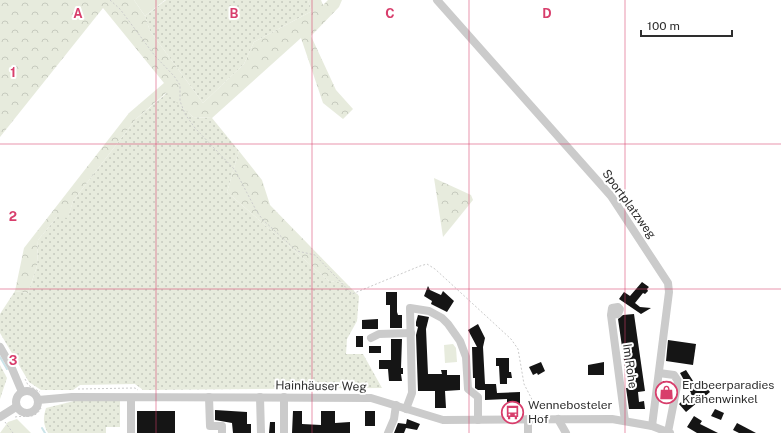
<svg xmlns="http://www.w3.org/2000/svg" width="781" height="433" font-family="'Public Sans',sans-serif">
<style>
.grass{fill:url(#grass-dots)}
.forest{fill:url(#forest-crowns)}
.park{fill:#e7ebdd}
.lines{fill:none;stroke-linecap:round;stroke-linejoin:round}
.stream{stroke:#cbe4e9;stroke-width:2}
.building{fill:#151515}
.path{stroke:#cbcbcb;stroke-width:1;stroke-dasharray:2 2;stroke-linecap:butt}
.minor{stroke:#cbcbcb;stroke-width:8}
.grid{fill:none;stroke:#d83e6c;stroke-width:1;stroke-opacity:0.55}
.labels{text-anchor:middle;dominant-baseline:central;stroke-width:4;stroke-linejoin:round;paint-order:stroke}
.street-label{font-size:12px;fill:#2e2e2e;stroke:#fff}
.poi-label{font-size:12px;fill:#2e2e2e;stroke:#fff;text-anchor:start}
.grid-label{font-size:13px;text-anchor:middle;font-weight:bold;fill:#d83e6c;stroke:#fff;stroke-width:4;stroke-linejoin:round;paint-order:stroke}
</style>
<defs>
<pattern id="grass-dots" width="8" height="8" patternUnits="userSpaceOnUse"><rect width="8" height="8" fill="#e7ebdd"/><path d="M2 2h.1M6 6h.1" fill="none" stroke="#c6cabe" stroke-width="1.8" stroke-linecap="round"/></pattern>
<pattern id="forest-crowns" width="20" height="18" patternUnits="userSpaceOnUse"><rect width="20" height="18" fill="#e7ebdd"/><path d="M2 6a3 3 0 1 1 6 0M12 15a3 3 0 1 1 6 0" fill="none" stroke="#c6cabe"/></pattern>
</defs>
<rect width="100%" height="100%" fill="#fff"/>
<g class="grass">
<polygon points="166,0 308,0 312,11 254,42 244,64 203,103 150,31 145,16"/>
<polygon points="167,93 193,117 212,118 239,151 227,192 329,281 346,283 359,296 357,321 347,339 346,354 363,354 382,388 143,390 135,384 80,385 73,390 41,390 29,382 0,333 0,314 15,291 28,293 37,266 38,240 57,217 68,217 73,201 136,119"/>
<polygon points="0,365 7,378 0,399"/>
<path d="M74,401h46v26h-14v6h-58c-5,-9 -5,-15 -2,-25z"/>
</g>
<g class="forest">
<polygon points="0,0 134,0 145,16 150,31 203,103 244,64 254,42 312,11 308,0 321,0 323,5 328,0 342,0 339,7 311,36 336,90 353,109 343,119 323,103 301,38 212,118 193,117 166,93 136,119 73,201 68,218 57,217 38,240 37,266 28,293 15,291 24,248 129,113 164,83 103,8 0,137"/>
<polygon points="239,151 262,180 270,205 346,283 329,281 227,192"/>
<polygon points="434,178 471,195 473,200 443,237"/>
</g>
<g class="park">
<polygon points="134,0 165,0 145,16"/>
<polygon points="453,344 456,348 457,362 445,363 444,345"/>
<polygon points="17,419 31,433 0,433 8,422"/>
</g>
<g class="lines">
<g class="stream">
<polyline points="0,357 7,369"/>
<polyline points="42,428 45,433"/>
</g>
</g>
<g class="building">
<polygon points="642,282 649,287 647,289 648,291 645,294 643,293 635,303 640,307 651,308 641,314 619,299 624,292 630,296"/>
<polygon points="428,286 430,290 441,295 443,291 454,301 447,312 431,304 432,301 424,296"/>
<polygon points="386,292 397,292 397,312 398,315 402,315 402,328 390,328 390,305 386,305"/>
<polygon points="634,314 645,391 638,392 639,402 644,401 645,409 629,409 626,388 628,388 618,319 623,315"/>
<polygon points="418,315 429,317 426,329 428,374 442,374 441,370 447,370 447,375 460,375 460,390 445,391 446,408 435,408 435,391 418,391 416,335 418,327 416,326 416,322"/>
<polygon points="378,319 378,329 362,329 362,320"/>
<polygon points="478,324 485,338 483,347 485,384 496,384 497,393 520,392 520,404 507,404 507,399 485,400 485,390 478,390 475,388 475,378 473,378 472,347 477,347 468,330"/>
<rect x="356" y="336" width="7" height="11"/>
<polygon points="391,339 402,339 401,368 403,368 403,374 401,374 402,381 389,381 388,369 379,369 379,360 391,360"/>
<polygon points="668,340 696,344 693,365 666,361"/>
<rect x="369" y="346" width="12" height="7"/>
<polygon points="496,358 509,358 509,372 511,372 512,378 507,378 507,384 500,384 499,366 496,366"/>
<polygon points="541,362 545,371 538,375 537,373 533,375 529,367"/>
<polygon points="604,362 604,375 588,375 588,365"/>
<polygon points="686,370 695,384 700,380 710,392 686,412 679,404 691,393 680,373"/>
<polygon points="663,381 672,382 668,403 661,402"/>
<polygon points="715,409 724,413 721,420 711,416"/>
<polygon points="215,410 247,412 247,424 251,424 251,433 233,433 232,423 215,420"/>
<rect x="137" y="411" width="38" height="22"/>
<polygon points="293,411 302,411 302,424 321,425 321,411 335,411 335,423 350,422 350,433 292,433"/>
<rect x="365" y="411" width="10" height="15"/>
<polygon points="694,416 702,421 700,424 718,433 697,433 687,427"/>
<polygon points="407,419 420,424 417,430 406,428 404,433 394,433 398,423 406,424"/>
<polygon points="270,422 275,422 275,433 269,433"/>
<polygon points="737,423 756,433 739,433 733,430"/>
</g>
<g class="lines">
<g class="path">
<polyline points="110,0 120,9 155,56 174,76 180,85 180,101 185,114 195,128 235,170 257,212 263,220 297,251 315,255 352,294 420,266 427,264 435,269 511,339 518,349 524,384 538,411"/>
<polyline points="25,379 28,385 40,392"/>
<polyline points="78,389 135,388 138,390"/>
<path d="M15,417c11,-2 20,3 26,-9"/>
<polyline points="5,422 13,433"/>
</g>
<g class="minor">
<polyline points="437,0 611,196 668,283 669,292 652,426"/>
<polyline points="611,315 612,308 618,307 620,309 618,314 611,315 625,421"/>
<polyline points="371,338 379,334 411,333"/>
<polyline points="0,347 11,366 22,392"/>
<polyline points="659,373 674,375 678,381 668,432"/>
<circle cx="27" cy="402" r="11"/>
<polyline points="209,397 210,426 222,426 222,433"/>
<polyline points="260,397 261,433"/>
<polyline points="131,398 131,433"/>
<polyline points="38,400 72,397 371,398 443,420 612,419 652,426 670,433"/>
<polyline points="406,409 412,393 410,308 429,311 442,318 448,324 460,341 466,357 468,389 478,397 478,420"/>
<polyline points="0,417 16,407"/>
<polyline points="528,419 528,433"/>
<polyline points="558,419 566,433"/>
<polyline points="284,433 284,397"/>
<polyline points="388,433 394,419 396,405"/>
</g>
</g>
<path class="grid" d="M156,0v433M312,0v433M469,0v433M625,0v433M0,144h781M0,289h781"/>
<defs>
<symbol id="shop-ring" viewBox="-11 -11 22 22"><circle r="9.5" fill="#fff" stroke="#d83e6c" stroke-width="1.5"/><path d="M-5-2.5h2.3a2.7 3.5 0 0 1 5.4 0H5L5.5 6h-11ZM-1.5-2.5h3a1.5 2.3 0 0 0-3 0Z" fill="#d83e6c"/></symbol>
<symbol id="bus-ring" viewBox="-11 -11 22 22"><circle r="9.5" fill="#fff" stroke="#d83e6c" stroke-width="1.5"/><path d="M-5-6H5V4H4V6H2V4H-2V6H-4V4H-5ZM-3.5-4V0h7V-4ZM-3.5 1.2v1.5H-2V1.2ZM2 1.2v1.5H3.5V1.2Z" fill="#d83e6c"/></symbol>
</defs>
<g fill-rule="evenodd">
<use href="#shop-ring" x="654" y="380" width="25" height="25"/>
<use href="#bus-ring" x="500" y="400" width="25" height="25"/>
</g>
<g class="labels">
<g class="street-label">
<text transform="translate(629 204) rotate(54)">Sportplatzweg</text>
<text transform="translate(630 366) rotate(82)">Im Rohe</text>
<text transform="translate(321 386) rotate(1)">Hainhäuser Weg</text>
</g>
<g class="poi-label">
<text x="682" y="385">Erdbeerparadies<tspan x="682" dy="14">Krähenwinkel</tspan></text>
<text x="528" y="405">Wennebosteler<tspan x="528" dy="14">Hof</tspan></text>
</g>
</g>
<g class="grid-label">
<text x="78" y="18">A</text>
<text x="234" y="18">B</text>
<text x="390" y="18">C</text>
<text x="547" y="18">D</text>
<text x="13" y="77">1</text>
<text x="13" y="221">2</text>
<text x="13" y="365">3</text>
</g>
<path d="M641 30v6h91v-6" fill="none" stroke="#2e2e2e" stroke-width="2"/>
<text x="647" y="30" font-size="12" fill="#2e2e2e" stroke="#ffffff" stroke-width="3" paint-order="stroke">100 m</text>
</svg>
